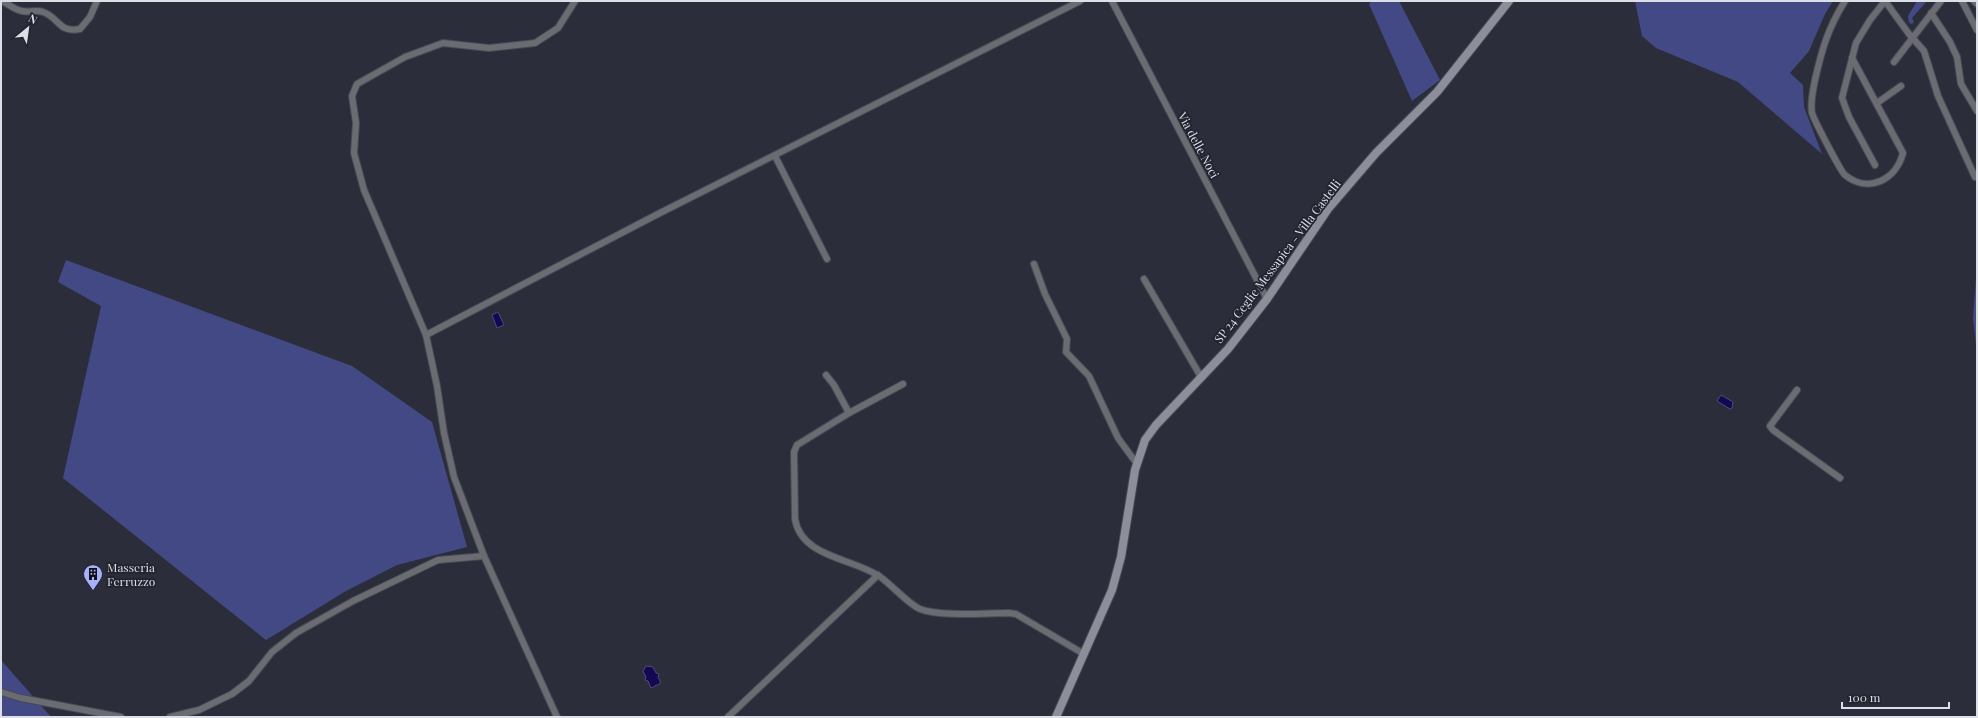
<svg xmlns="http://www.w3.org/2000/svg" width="1978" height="718" font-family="'Playfair Display',serif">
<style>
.green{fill:#434984}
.water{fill:#130851;stroke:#50487e}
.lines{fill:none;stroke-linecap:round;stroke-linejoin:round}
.street-casing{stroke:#474a56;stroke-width:8}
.secondary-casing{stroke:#474a56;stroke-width:10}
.street{stroke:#6b6c72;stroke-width:6}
.secondary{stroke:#8c8e99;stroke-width:8}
.labels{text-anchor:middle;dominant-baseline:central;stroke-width:3.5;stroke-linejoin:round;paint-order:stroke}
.street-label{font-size:12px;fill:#dddfe7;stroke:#222430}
.poi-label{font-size:12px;fill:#dddfe7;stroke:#222430;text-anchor:start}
</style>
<rect width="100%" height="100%" fill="#2b2e3a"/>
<g class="green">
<polygon points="1372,1 1399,1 1440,80 1412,101 1369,4"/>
<polygon points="1635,1 1833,1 1825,14 1809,51 1790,73 1803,85 1804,107 1822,154 1738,82 1656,48 1642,36"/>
<polygon points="1917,1 1927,1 1912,18 1914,22 1912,24 1909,23 1908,16"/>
<polygon points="66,260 352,366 432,422 467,547 397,565 346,591 266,640 63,478 101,306 58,282"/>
<polygon points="1977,265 1977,354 1973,318"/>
<polygon points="1,660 51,717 1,717"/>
</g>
<g class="water">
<polygon points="498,312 504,325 497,328 492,315"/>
<polygon points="1721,395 1733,402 1732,408 1730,409 1717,401"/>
<polygon points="646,666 653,667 656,673 659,674 658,677 661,683 651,688 648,681 645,680 646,677 643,671"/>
</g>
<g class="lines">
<defs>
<g id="street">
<path d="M2,1c6,3 13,9 20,10 7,2 14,-2 21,1 17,6 15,21 37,17l10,-12 7,-16"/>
<polyline points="1112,1 1267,299"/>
<path d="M1845,1c-17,27 -23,48 -30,79 -2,10 -5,23 -3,33 2,7 29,59 33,62 23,19 51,5 58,-22l-51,-95"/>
<polyline points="1885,1 1909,34 1924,51 1938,96 1975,177"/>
<polyline points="1962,1 1977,30"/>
<polyline points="1974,1 1977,4"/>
<polyline points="1931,13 1950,42 1957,57 1961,84 1977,111"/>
<polyline points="1894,62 1941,1"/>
<polyline points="1877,103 1901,86"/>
<polyline points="775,156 827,259"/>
<polyline points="1875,165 1849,117 1842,98 1856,43 1870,20 1885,1"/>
<polyline points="1034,264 1045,294 1067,339 1066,352 1089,376 1118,438 1137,464"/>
<polyline points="1144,279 1201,377"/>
<polyline points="426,335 656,215 1080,1"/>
<polyline points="826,375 834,385 849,413"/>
<path d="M903,384l-54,29 -52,32 -3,7 1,67c6,38 57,39 84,57 12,8 29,28 41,33 21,8 65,4 89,4l7,1 68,40"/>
<polyline points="1797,390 1770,426 1773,430 1840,478"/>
<polyline points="1,692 21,698 121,717"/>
<polyline points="170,717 199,710 232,694 249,681 272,652 296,633 353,601 438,560 484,556"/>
<polyline points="557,717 484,556 454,477 444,433 437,386 426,335 364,190 354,153 356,123 352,96 357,84 405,57 443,43 489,48 535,43 558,28 575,1"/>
<polyline points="728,717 878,575"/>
</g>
<polyline id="secondary" points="1056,717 1112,590 1121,557 1135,470 1145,440 1156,425 1228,349 1267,299 1328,209 1376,153 1437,92 1509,1"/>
</defs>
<use href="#street" class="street-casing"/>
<use href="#secondary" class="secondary-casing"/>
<use href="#street" class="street"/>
<use href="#secondary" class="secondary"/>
</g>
<defs>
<symbol id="building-pin" viewBox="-11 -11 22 30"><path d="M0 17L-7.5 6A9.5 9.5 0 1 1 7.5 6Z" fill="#a6b1fc" stroke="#222430"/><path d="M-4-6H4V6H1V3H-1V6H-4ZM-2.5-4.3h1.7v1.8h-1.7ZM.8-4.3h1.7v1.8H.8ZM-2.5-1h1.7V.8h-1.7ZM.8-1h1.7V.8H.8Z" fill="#111"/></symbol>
</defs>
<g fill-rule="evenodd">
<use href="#building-pin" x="82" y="563" width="22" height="30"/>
</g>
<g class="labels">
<g class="street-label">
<text transform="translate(1199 145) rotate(62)">Via delle Noci</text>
<text transform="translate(1277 261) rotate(-53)">SP 24 Ceglie Messapica - Villa Castelli</text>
</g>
<g class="poi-label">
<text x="107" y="567">Masseria<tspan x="107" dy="14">Ferruzzo</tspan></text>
</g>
</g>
<rect width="1978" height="718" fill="none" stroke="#dddfe7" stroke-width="4"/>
<g transform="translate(28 28) rotate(29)" stroke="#222430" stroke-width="3" paint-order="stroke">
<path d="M0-3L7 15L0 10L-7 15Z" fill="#dddfe7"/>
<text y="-6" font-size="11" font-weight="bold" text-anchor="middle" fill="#dddfe7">N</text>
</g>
<path d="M1842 702v6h107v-6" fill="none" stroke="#dddfe7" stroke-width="2"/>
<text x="1848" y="702" font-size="12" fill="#dddfe7" stroke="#222430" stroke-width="3" paint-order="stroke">100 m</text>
</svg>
